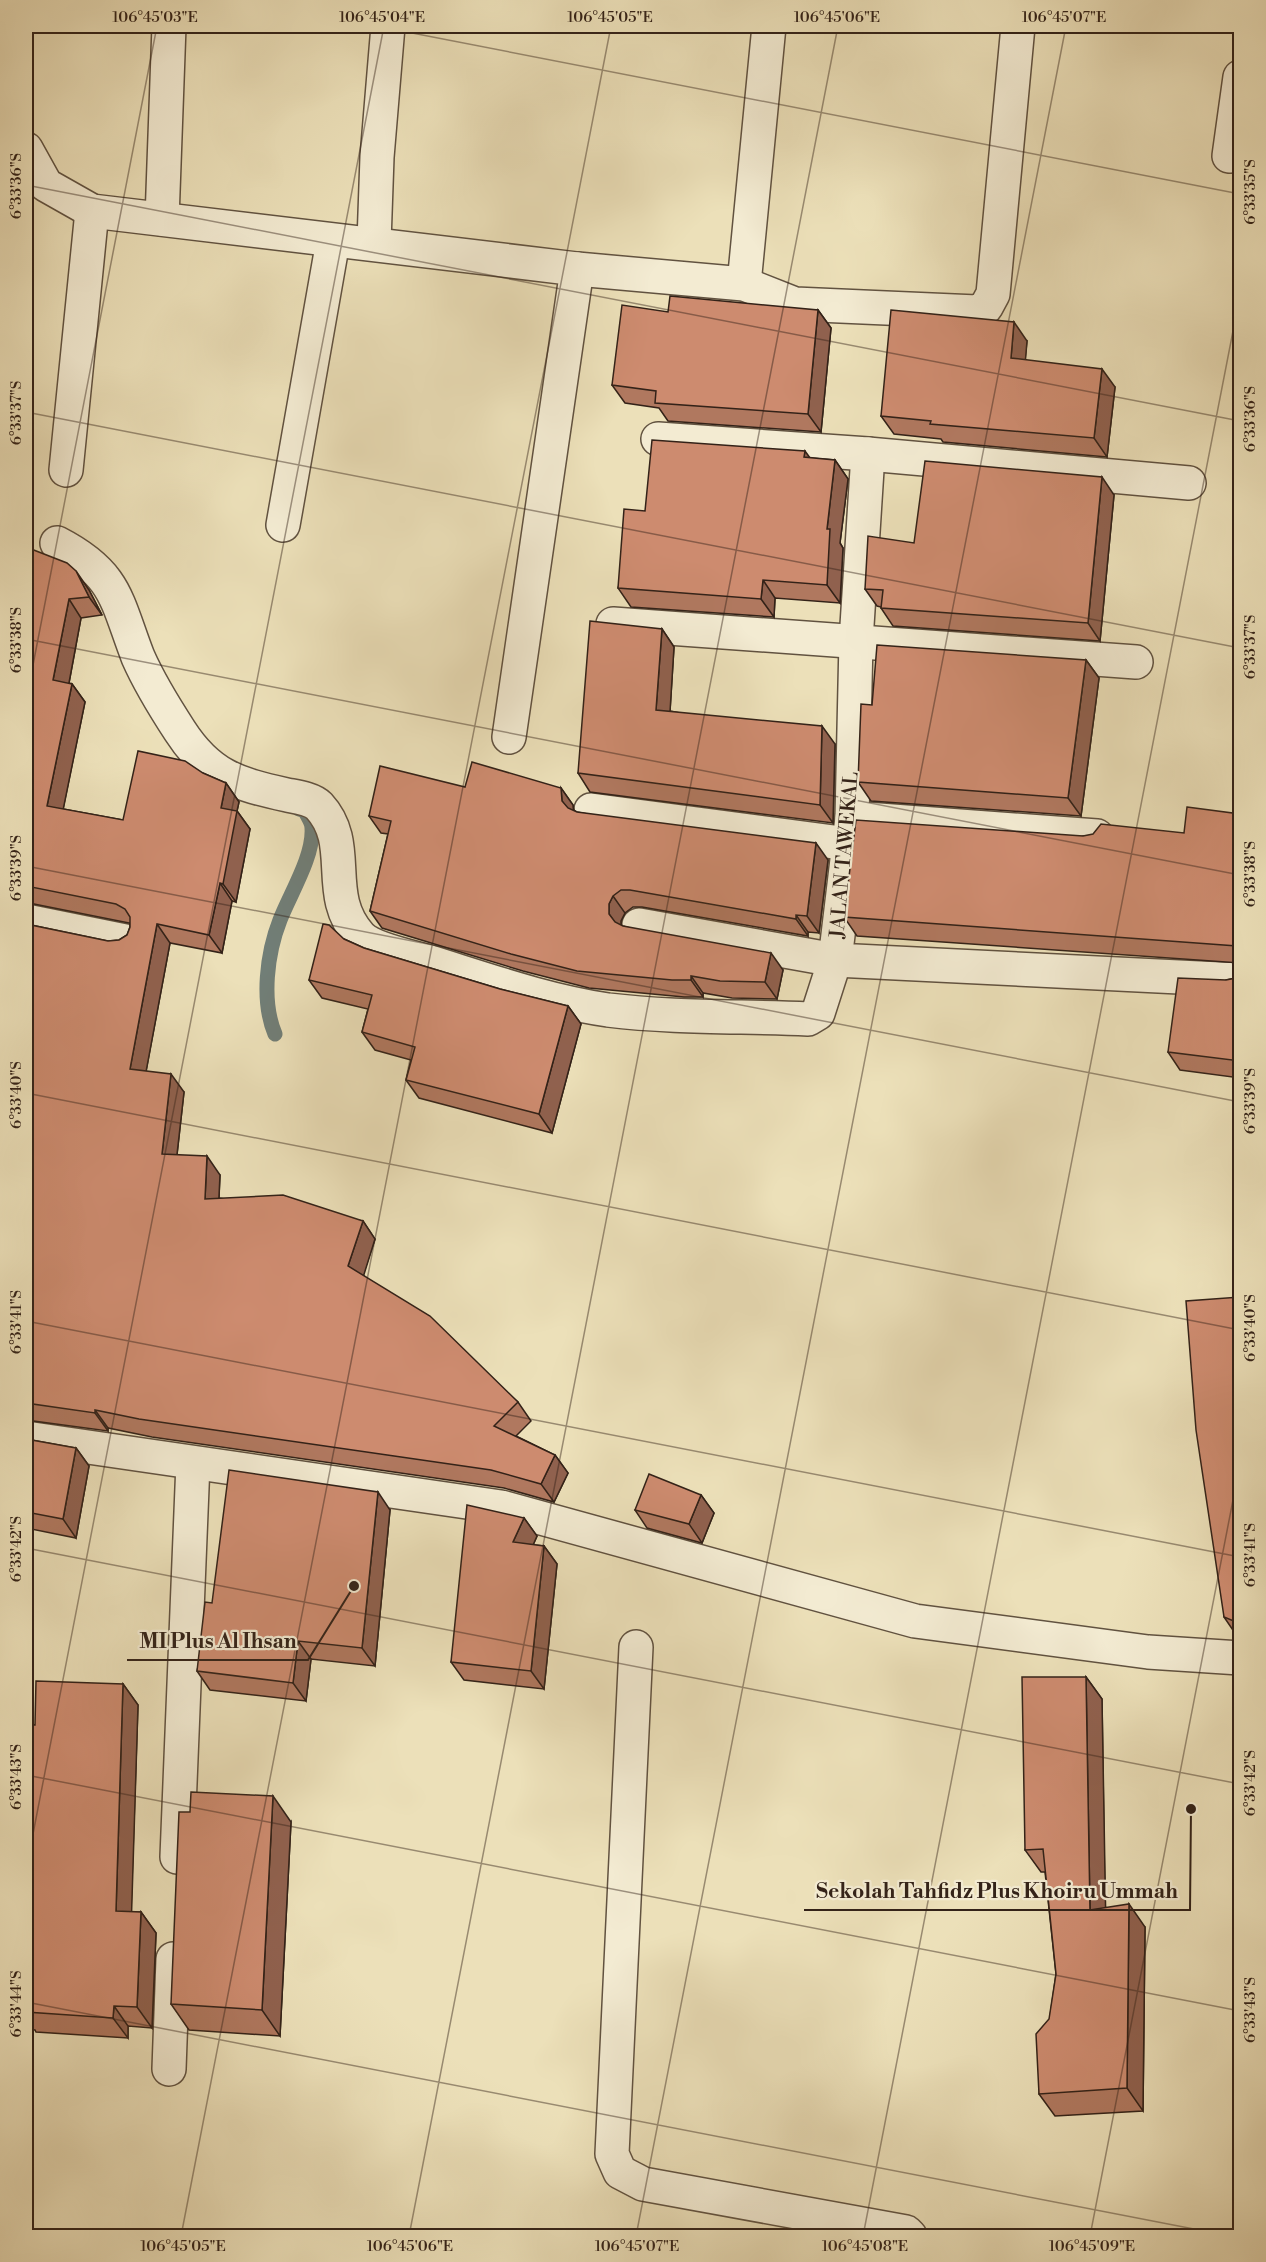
<svg xmlns="http://www.w3.org/2000/svg" width="1266" height="2262" font-family="'Libre Bodoni',serif">
<style>
.lines{fill:none;stroke-linecap:round;stroke-linejoin:round}
.stream{stroke:#717e77;stroke-width:15}
.street-casing{stroke:#615240;stroke-width:36}
.street{stroke:#f3ebd2;stroke-width:33}
.wall{fill:#b0785f;stroke:#332218;stroke-width:1.5}
.shaded-wall{fill:#90614e;stroke:#332218;stroke-width:1.5}
.building{fill:#cd8b6f;stroke:#332218;stroke-width:1.5}
.ticks{fill:none;stroke:#332218;stroke-width:1.5;stroke-opacity:0.45}
.labels{text-anchor:middle;dominant-baseline:central;stroke-width:4.5;stroke-linejoin:round;paint-order:stroke}
.street-label{font-size:20px;fill:#332218;stroke:#f3ebd2}
.leader{fill:none;stroke:#332218;stroke-width:2}
.callout-dot{fill:#332218;stroke:#f3ebd2;stroke-width:2}
.callout-label{font-size:21px;text-anchor:middle;font-weight:bold;fill:#332218;stroke:#f3ebd2;stroke-width:4.5;stroke-linejoin:round;paint-order:stroke}
.neatline{fill:none;stroke:#332218;stroke-width:2}
.ticks-label{font-size:15px;text-anchor:middle;fill:#332218}
</style>
<rect width="100%" height="100%" fill="#ece0b9"/>
<filter id="stains"><feTurbulence type="fractalNoise" baseFrequency=".00333" numOctaves="4"/><feColorMatrix values="0 0 0 0 .2 0 0 0 0 .09 0 0 0 0 .02 0 0 0 .5 -.17"/></filter>
<radialGradient id="worn" r=".72"><stop offset=".6" stop-color="#630" stop-opacity="0"/><stop offset="1" stop-color="#630" stop-opacity=".3"/></radialGradient>
<g class="lines">
<path class="stream" d="M275,1034c-14,-33 -8,-81 5,-114 10,-26 34,-64 32,-92 0,-6 -5,-12 -7,-17l-6,-2"/>
<defs>
<g id="street">
<polyline points="26,149 46,185 92,211 577,269 509,737"/>
<polyline points="1229,156 1240,77"/>
<polyline points="162,219 169,26"/>
<polyline points="374,242 377,157 388,26"/>
<polyline points="577,269 744,284 795,304 977,312 986,307 993,294 1018,26"/>
<polyline points="744,284 769,26"/>
<polyline points="658,439 868,454 1189,483"/>
<polyline points="868,454 856,641 852,818 835,960 1240,980"/>
<polyline points="66,470 92,211"/>
<polyline points="283,525 333,241"/>
<path d="M57,543c60,31 59,57 81,114 11,25 27,51 42,74 29,45 57,53 107,64 10,2 25,4 32,11 36,39 3,88 41,130 12,13 52,21 70,26 58,18 117,39 178,48 66,8 134,6 200,9l10,-6 17,-53 -196,-35"/>
<polyline points="613,624 1136,662"/>
<polyline points="591,810 849,844"/>
<polyline points="852,818 1097,836"/>
<polyline points="26,921 125,941"/>
<polyline points="26,1438 501,1507 915,1621 1148,1652 1240,1658"/>
<polyline points="636,1647 612,2154 620,2172 643,2184 906,2232 910,2236"/>
<polyline points="177,1857 193,1463"/>
<polyline points="169,2069 173,1959"/>
</g>
</defs>
<use href="#street" class="street-casing"/>
<use href="#street" class="street"/>
</g>
<g class="wall">
<polygon points="818,310 831,328 821,432 668,421 659,408 625,403 612,385 668,312"/>
<polygon points="1027,341 1025,360 1115,387 1107,457 943,442 941,439 894,434 881,416"/>
<polygon points="810,458 835,460 848,479 840,543 843,548 840,603 775,598 774,617 631,607 618,588 645,511"/>
<polygon points="1114,495 1100,641 893,626 881,608 881,607 877,606 865,589 914,543"/>
<polygon points="26,547 89,590 102,615 81,618 69,683 72,684 85,702 63,809 123,820 203,773 226,783 239,802 237,811 250,829 236,902 232,901 222,953 170,943 146,1071 184,1092 177,1155 220,1175 219,1198 363,1221 375,1239 363,1275 518,1402 531,1421 516,1436 555,1455 568,1473 554,1502 504,1488 152,1437 108,1428 108,1431 26,1420 26,924 108,941 119,940 127,935 130,927 130,923 129,923 29,903 26,903"/>
<polygon points="662,629 674,647 670,711 835,744 833,823 590,792 578,773"/>
<polygon points="1086,660 1099,678 1081,816 871,801 858,782 872,705"/>
<polygon points="465,787 561,788 573,805 574,810 577,812 828,860 819,933 808,932 808,936 642,907 633,907 625,913 621,921 621,925 623,926 783,970 777,999 732,998 703,993 703,997 684,997 589,988 523,971 382,928 370,911 388,834 381,833 369,816"/>
<polygon points="1240,814 1240,963 857,936 844,917 1083,836 1184,833"/>
<polygon points="344,939 364,948 500,989 568,1006 581,1024 552,1133 419,1098 406,1080 411,1060 375,1050 362,1032 368,1009 322,998 309,980"/>
<polygon points="1240,974 1240,1078 1180,1070 1168,1052 1226,980 1236,978"/>
<polygon points="1240,1297 1240,1640 1239,1639 1224,1617"/>
<polygon points="26,1439 76,1448 89,1466 76,1538 26,1528"/>
<polygon points="701,1495 714,1513 702,1543 647,1528 635,1510"/>
<polygon points="390,1510 375,1666 311,1659 306,1701 210,1690 197,1671 212,1603"/>
<polygon points="524,1518 537,1536 533,1545 544,1546 557,1564 544,1689 464,1680 451,1662"/>
<polygon points="1086,1677 1102,1699 1105,1907 1145,1927 1143,2111 1055,2116 1039,2094 1056,1974 1045,1872 1041,1872 1025,1850"/>
<polygon points="123,1684 138,1705 131,1912 141,1912 156,1933 152,2028 128,2026 128,2038 36,2032 35,2030 26,2029 26,1725 35,1725"/>
<polygon points="291,1822 280,2036 189,2030 171,2004"/>
</g>
<g class="shaded-wall">
<polygon points="818,310 831,328 821,432 808,414"/>
<polygon points="1014,322 1027,341 1024,377 1011,358"/>
<polygon points="1102,369 1115,387 1107,457 1094,438"/>
<polygon points="805,451 818,469 804,457"/>
<polygon points="835,460 848,479 840,543 843,548 840,603 827,585 827,529"/>
<polygon points="1102,477 1114,495 1100,641 1088,623"/>
<polygon points="76,571 89,590 102,615 89,597"/>
<polygon points="763,580 775,598 774,617 761,599"/>
<polygon points="69,599 81,618 66,699 53,680"/>
<polygon points="662,629 674,647 669,728 656,710"/>
<polygon points="1086,660 1099,678 1081,816 1068,798"/>
<polygon points="72,684 85,702 60,825 47,806"/>
<polygon points="822,726 835,744 833,823 820,805"/>
<polygon points="226,783 239,802 237,811 250,829 236,902 223,884 221,808"/>
<polygon points="561,788 573,805 574,818 562,801"/>
<polygon points="816,843 828,860 819,933 807,916"/>
<polygon points="220,883 232,901 222,953 209,935"/>
<polygon points="613,896 625,913 621,921 621,931 609,914 609,904"/>
<polygon points="796,915 808,932 808,936 796,919"/>
<polygon points="157,924 170,943 143,1088 130,1069"/>
<polygon points="771,953 783,970 777,999 765,982"/>
<polygon points="691,976 703,993 703,997 691,980"/>
<polygon points="568,1006 581,1024 552,1133 539,1114"/>
<polygon points="171,1074 184,1092 175,1172 162,1154"/>
<polygon points="207,1156 220,1175 218,1217 205,1199"/>
<polygon points="363,1221 375,1239 361,1284 348,1266"/>
<polygon points="95,1410 108,1428 108,1431 95,1413"/>
<polygon points="76,1448 89,1466 76,1538 63,1519"/>
<polygon points="555,1455 568,1473 554,1502 541,1484"/>
<polygon points="378,1492 390,1510 375,1666 362,1648"/>
<polygon points="701,1495 714,1513 702,1543 689,1524"/>
<polygon points="524,1518 537,1536 526,1561 513,1542"/>
<polygon points="544,1546 557,1564 544,1689 531,1671"/>
<polygon points="298,1641 311,1659 306,1701 293,1683"/>
<polygon points="1086,1677 1102,1699 1106,1932 1090,1910"/>
<polygon points="123,1684 138,1705 131,1931 116,1911"/>
<polygon points="273,1796 291,1822 280,2036 262,2010"/>
<polygon points="1129,1904 1145,1927 1143,2111 1127,2088"/>
<polygon points="141,1912 156,1933 152,2028 137,2007"/>
<polygon points="114,2006 128,2026 128,2038 113,2018"/>
</g>
<g class="building">
<polygon points="670,296 818,310 808,414 655,403 656,391 612,385 622,305 668,312"/>
<polygon points="891,310 1014,322 1011,358 1102,369 1094,438 930,424 931,421 881,416"/>
<polygon points="652,440 805,451 804,457 835,460 827,529 830,529 827,585 763,580 761,599 618,588 624,509 645,511"/>
<polygon points="925,461 1102,477 1088,623 881,608 883,590 865,589 868,536 914,543"/>
<polygon points="26,547 67,563 76,571 89,597 69,599 53,680 72,684 47,806 123,820 138,751 185,761 203,773 226,783 221,808 237,811 223,884 220,883 209,935 157,924 130,1069 171,1074 162,1154 207,1156 205,1199 283,1195 363,1221 348,1266 430,1316 518,1402 494,1426 555,1455 541,1484 491,1470 139,1419 95,1410 95,1413 26,1403 26,924 108,941 119,940 127,935 130,927 130,917 125,909 116,904 26,886"/>
<polygon points="590,621 662,629 656,710 822,726 820,805 578,773"/>
<polygon points="877,645 1086,660 1068,798 858,782 861,704 872,705"/>
<polygon points="472,762 561,788 562,801 568,808 577,812 816,843 807,916 796,915 796,919 630,890 621,890 613,896 609,904 609,914 615,922 623,926 771,953 765,982 720,981 691,976 691,980 672,980 577,971 511,954 370,911 391,821 369,816 380,766 465,787"/>
<polygon points="1187,807 1240,814 1240,949 1237,946 844,917 856,820 1083,836 1093,834 1101,824 1184,833"/>
<polygon points="323,924 329,925 344,939 364,948 500,989 568,1006 539,1114 406,1080 415,1047 362,1032 372,995 309,980"/>
<polygon points="1240,974 1240,1061 1168,1052 1178,978 1226,980 1236,978"/>
<polygon points="1240,1297 1240,1621 1236,1622 1224,1617 1196,1430 1186,1301"/>
<polygon points="26,1439 76,1448 63,1519 26,1512"/>
<polygon points="229,1470 378,1492 362,1648 298,1641 293,1683 197,1671 205,1602 212,1603"/>
<polygon points="649,1474 701,1495 689,1524 635,1510"/>
<polygon points="467,1505 524,1518 513,1542 544,1546 531,1671 451,1662"/>
<polygon points="1022,1677 1086,1677 1090,1910 1129,1904 1127,2088 1039,2094 1036,2034 1049,2019 1056,1974 1043,1849 1025,1850"/>
<polygon points="36,1681 123,1684 116,1911 141,1912 137,2007 114,2006 113,2018 26,2012 26,1725 35,1725"/>
<polygon points="191,1792 273,1796 262,2010 171,2004 179,1812 190,1812"/>
</g>
<path class="ticks" d="M376,26l864,168M26,185l1214,236M26,412l1214,236M26,639l1214,236M26,701l131,-675M26,866l1214,236M26,1093l1214,237M26,1321l1214,236M26,1548l1214,236M26,1775l1214,236M26,1870l358,-1844M26,2002l1204,234M26,2230l35,6M181,2236l430,-2210M409,2236l429,-2210M636,2236l430,-2210M863,2236l377,-1941M1090,2236l150,-772"/>
<g class="labels">
<g class="street-label">
<text transform="translate(845 855) rotate(-85)">JALAN TAWEKAL</text>
</g>
</g>
<path class="leader" d="M354 1586L308 1660H127M1191 1809L1190 1910H804"/>
<g class="callout-dot">
<circle cx="354" cy="1586" r="6"/>
<circle cx="1191" cy="1809" r="6"/>
</g>
<g class="callout-label">
<text x="218" y="1648">MI Plus Al Ihsan</text>
<text x="997" y="1898">Sekolah Tahfidz Plus Khoiru Ummah</text>
</g>
<rect width="1266" height="2262" fill="none" stroke="#ece0b9" stroke-width="66"/>
<rect x="33" y="33" width="1200" height="2196" class="neatline"/>
<g class="ticks-label">
<text x="155" y="22">106°45'03"E</text>
<text x="382" y="22">106°45'04"E</text>
<text x="610" y="22">106°45'05"E</text>
<text x="837" y="22">106°45'06"E</text>
<text x="1064" y="22">106°45'07"E</text>
<text transform="translate(16 186) rotate(-90)" y="5">6°33'36"S</text>
<text transform="translate(1250 192) rotate(-90)" y="5">6°33'35"S</text>
<text transform="translate(16 413) rotate(-90)" y="5">6°33'37"S</text>
<text transform="translate(1250 419) rotate(-90)" y="5">6°33'36"S</text>
<text transform="translate(16 640) rotate(-90)" y="5">6°33'38"S</text>
<text transform="translate(1250 647) rotate(-90)" y="5">6°33'37"S</text>
<text transform="translate(16 868) rotate(-90)" y="5">6°33'39"S</text>
<text transform="translate(1250 874) rotate(-90)" y="5">6°33'38"S</text>
<text transform="translate(16 1095) rotate(-90)" y="5">6°33'40"S</text>
<text transform="translate(1250 1101) rotate(-90)" y="5">6°33'39"S</text>
<text transform="translate(16 1322) rotate(-90)" y="5">6°33'41"S</text>
<text transform="translate(1250 1328) rotate(-90)" y="5">6°33'40"S</text>
<text transform="translate(16 1549) rotate(-90)" y="5">6°33'42"S</text>
<text transform="translate(1250 1555) rotate(-90)" y="5">6°33'41"S</text>
<text transform="translate(16 1777) rotate(-90)" y="5">6°33'43"S</text>
<text transform="translate(1250 1783) rotate(-90)" y="5">6°33'42"S</text>
<text transform="translate(16 2004) rotate(-90)" y="5">6°33'44"S</text>
<text transform="translate(1250 2010) rotate(-90)" y="5">6°33'43"S</text>
<text x="183" y="2251">106°45'05"E</text>
<text x="410" y="2251">106°45'06"E</text>
<text x="637" y="2251">106°45'07"E</text>
<text x="865" y="2251">106°45'08"E</text>
<text x="1092" y="2251">106°45'09"E</text>
</g>
<rect width="100%" height="100%" filter="url(#stains)"/>
<rect width="100%" height="100%" fill="url(#worn)"/>
</svg>
